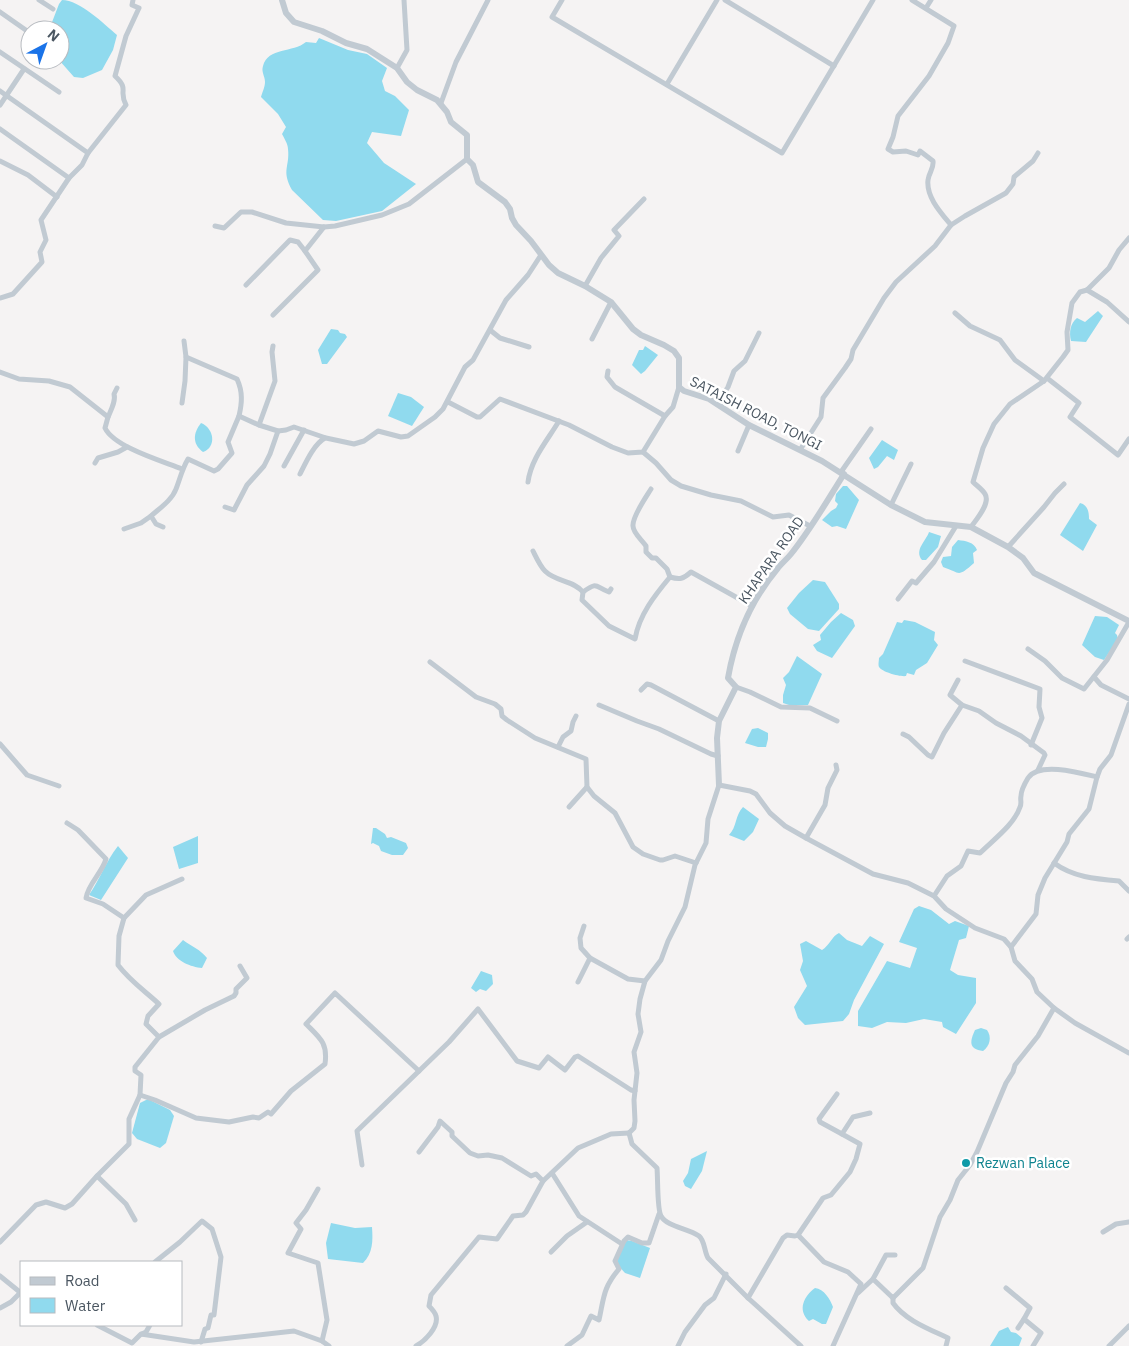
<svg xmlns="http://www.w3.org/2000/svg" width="1129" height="1346" font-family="'IBM Plex Sans',sans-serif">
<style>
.water{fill:#90daee}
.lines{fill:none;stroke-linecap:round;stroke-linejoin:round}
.minor{stroke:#c1cad2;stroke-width:5}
.tertiary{stroke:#c1cad2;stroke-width:6}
.culture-dot{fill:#0f9aa8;stroke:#fff;stroke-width:2}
.labels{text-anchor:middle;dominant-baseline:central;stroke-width:5;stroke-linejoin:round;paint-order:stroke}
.street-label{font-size:14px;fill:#4a5661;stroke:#fff}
.culture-label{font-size:14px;fill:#0d838f;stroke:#fff;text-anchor:start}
</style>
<rect width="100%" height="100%" fill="#f5f3f3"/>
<g class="water">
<path d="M62,0c18,0 42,24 55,35l-4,15 -11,20 -19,8 -9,-1 -15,-17 1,-30h-11l10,-26z"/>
<path d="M319,38l29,12 19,4 20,14 -5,13 3,10 10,5 14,14 -8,26 -29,-4 -5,11 17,20 32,21 -34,27 -46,10 -13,-1 -31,-30c-11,-20 -2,-23 -4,-41 0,-5 -4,-11 -6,-15l4,-7 -8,-13 -17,-17c1,-4 4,-10 4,-15 0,-6 -4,-10 -2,-16 5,-19 30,-13 43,-24l10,1z"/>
<path d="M1098,311l5,5 -17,26 -15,-1c-2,-9 -1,-17 6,-23l8,4z"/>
<polygon points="331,329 338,330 340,333 345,334 347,337 327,364 322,364 318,350"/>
<polygon points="645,346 658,355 645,371 641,374 632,365 639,350 643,350"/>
<polygon points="398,393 411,397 424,407 412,426 388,416"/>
<path d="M201,423c13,5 16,24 2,29 -11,-8 -10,-19 -2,-29z"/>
<polygon points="882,440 898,450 894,460 887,456 878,467 874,469 869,458"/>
<polygon points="843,486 847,486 859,500 846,529 837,526 832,527 822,520 831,511 836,508 838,504 835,501 836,494"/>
<path d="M1080,503c8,2 9,9 9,16l8,6 -14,26 -23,-16z"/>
<path d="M929,532l12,4 -3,11 -12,13h-4c-8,-10 4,-19 7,-28z"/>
<path d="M958,540c8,1 16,2 19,10l-4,3 1,10c-17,15 -13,10 -31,4l-2,-5 2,-5 8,-1 1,-9z"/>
<polygon points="813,580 825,582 839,604 839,609 819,631 808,629 790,614 787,608 799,593"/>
<polygon points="841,613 853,620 855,626 832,658 817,651 813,645 821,640 820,635 831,622"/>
<polygon points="1095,616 1107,617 1119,625 1115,633 1117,635 1118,639 1104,660 1095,657 1082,645"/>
<path d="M904,620l11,2 20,10 -1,8 4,5 -11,18 -11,7 -2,5 -7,-2 -1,3c-6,1 -24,-4 -27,-9 -1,-2 0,-7 0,-9l4,-4 14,-32 5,1z"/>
<polygon points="797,656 822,674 808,705 789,705 783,703 783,695 786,685 783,678 789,672"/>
<polygon points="758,728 768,733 768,739 766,747 758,747 745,743 752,729"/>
<path d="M743,807l16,12 -6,13 -9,9 -15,-6c8,-8 6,-20 14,-28z"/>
<polygon points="373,828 376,828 385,834 387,838 391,837 406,843 408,848 403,855 392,855 381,851 379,846 373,843 371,844"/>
<polygon points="198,836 198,863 179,869 173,847"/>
<path d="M118,846l10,12 -27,42 -12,-5c11,-16 17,-34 29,-49z"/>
<polygon points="919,906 931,910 949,924 955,921 969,926 966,938 959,940 950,970 958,975 976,978 976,1003 956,1034 943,1027 942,1022 924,1019 906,1023 887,1022 872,1028 858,1026 858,1011 887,961 910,968 917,948 899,942 914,909"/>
<path d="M839,933l8,7 15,6 8,-10 14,8 -30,56 -5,14 -6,7 -38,4 -7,-7 -4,-11 13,-21 -7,-16 3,-9 -3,-17 6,-3 16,9c7,-4 10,-14 17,-17z"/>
<path d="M183,940c8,6 18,10 24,18l-5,10c-11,-1 -26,-7 -29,-17z"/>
<polygon points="481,971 492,975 493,984 486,991 480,989 476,992 471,988"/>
<path d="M981,1028l6,2c5,7 3,16 -4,21 -15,-2 -13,-10 -8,-21z"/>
<polygon points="148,1099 170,1110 174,1116 166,1143 160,1148 137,1139 132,1133 140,1103"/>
<polygon points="707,1151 702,1171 691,1189 685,1186 683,1181 688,1173 691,1159"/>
<path d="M331,1223l24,5 17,-1c1,14 1,26 -9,36l-35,-4 -2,-16z"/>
<polygon points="626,1240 632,1241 650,1248 640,1278 625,1273 616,1263"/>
<path d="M815,1288c9,1 15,11 18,19l-7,17h-4l-9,-5 -4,2c-12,-11 -5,-25 6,-33z"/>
<polygon points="1008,1327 1011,1332 1016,1333 1022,1338 1019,1346 990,1346 999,1331"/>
</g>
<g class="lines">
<g class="minor">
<polyline points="39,0 53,9"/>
<polyline points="562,0 552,17 782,153 873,0"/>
<polyline points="725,0 834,66"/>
<path d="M912,0l42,26 -6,17 -19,33 -31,40 -5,21 -5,12 5,3 13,-1 12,4 2,-4 13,10c1,8 -4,11 -5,19 -2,17 13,33 23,45"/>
<polyline points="926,8 931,0"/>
<polyline points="0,12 30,33"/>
<polyline points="0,52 59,92"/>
<polyline points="397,68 407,50 404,0"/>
<polyline points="667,84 717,0"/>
<polyline points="0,91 88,153"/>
<polyline points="441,103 456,62 488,0"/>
<polyline points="0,105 24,69"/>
<polyline points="0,129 69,178"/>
<polyline points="0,161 28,175 57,197"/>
<polyline points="215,226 224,228 241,212 252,212 286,223 324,227 335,226 382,215 409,204 467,159"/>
<polyline points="246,285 290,240 298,242 305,251"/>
<polyline points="585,286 601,258 619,236 614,230 644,199"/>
<polyline points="1087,290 1107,302 1129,322"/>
<path d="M0,298l13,-4 29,-32 -2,-10 6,-12 -5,-20 28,-42 13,-13 6,-12 38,-48c-8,-15 4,-15 -11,-29l11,-40 13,-28 -7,-3 1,-5"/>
<polyline points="955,313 970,326 1000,340 1015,360 1044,381"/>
<polyline points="273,315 318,270 305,251 324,227"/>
<polyline points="490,330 500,338 529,347"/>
<polyline points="592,339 611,302"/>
<polyline points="184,341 186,357"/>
<polyline points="608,371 607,377 615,387 665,416"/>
<path d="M0,372l19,7 30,2 21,6 38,30 -3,11c9,19 57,33 77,41"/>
<polyline points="1047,378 1079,403 1070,417 1118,455 1129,439"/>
<polyline points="448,402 477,417 480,417 500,399 569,425 612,447 628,453 643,452 665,416 673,407 679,387"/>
<path d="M182,403l3,-22 1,-24 51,22c6,13 5,24 2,37"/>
<polyline points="717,404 728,387 734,371 745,361 759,333"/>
<path d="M108,417c3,-7 8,-16 6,-23l3,-6"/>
<polyline points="259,425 275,381 272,352 273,346"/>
<polyline points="800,450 821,417 823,398 845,368 851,359 853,350 884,298 896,282 935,246 951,225 965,216 1006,193 1013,184 1014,177 1033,161 1038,153"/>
<polyline points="738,451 749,425"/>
<polyline points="643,452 656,463 671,480 681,486 711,495 741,501 773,517 789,515 810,526"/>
<polyline points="95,463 98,458 118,452 127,447"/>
<polyline points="284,466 304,430"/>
<polyline points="841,472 871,429"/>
<path d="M300,474c6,-12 14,-30 25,-36"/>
<path d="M528,482c3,-23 19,-41 31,-61"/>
<path d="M651,489c-5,8 -19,28 -18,37 0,7 9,14 13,20v6l6,6h4l11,11 3,8"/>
<polyline points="891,505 911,464"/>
<polyline points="225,507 234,510 247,485 264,466 270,454 278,431"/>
<path d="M163,527l-7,-3 -5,-8c9,-8 21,-16 25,-27 4,-10 6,-20 12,-30l26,12 4,-2 14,-16 -4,-11 11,-26 20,9 19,6 8,-1 8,-3 32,11 28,6 10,-3 14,-10 23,6 7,-1 27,-19 8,-8 22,-42 8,-7 33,-60 22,-25 13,-20"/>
<path d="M971,527c5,-7 20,-24 14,-33 -3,-5 -8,-8 -12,-12l10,-34 11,-24 16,-20 34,-23 19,-24 5,-7 -1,-18 5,-29 8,-11 7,-2 22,-22 10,-18 10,-12"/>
<polyline points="124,529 141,523 151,516"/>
<polyline points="1008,547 1044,507 1055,493 1064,484"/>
<path d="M533,551c3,6 7,15 12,20 11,11 28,9 38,21l-1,8 27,26 26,13c4,-24 20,-44 35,-62 10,3 13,2 21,-5l61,34"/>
<path d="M583,592c15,-11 12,-5 26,0l2,-3"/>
<polyline points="898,599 912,581 916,583 934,562 956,526"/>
<polyline points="1028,649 1045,661 1062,678 1084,689 1107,660 1129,622"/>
<polyline points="965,661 1040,689 1039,707 1042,718 1031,745"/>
<polyline points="430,662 476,697 495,704 501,709 502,716 507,720 535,738 586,759 587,787 594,796 615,813 633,847 643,854 660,860 663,860 675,856 696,863"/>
<polyline points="1094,677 1101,685 1129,699"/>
<polyline points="958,680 950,695 962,705 979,711 996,723 1021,736 1044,753 1045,755 1038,770"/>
<polyline points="736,687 750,692 781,707 810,708 837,721"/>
<polyline points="641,690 647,684 651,685 719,721"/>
<polyline points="599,705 637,721 659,729 711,754 718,756"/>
<polyline points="903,734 909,737 928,755 932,757 944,733 962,705"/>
<polyline points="0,744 27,775 59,786"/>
<polyline points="558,747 563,737 571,731 573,722 576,716"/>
<polyline points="569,807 587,787"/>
<path d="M67,823l11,7 28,29c-4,14 -18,25 -20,39l17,6 21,14"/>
<polyline points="806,838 825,805 828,788 837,770 836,765"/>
<path d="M1054,863c19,14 41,16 65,18l10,10"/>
<path d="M934,896l13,-20 14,-10 7,-15 12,2c13,-13 34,-28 40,-46 2,-4 0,-7 1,-11 0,-6 4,-13 7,-18 11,-17 53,-5 69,-1l3,-8 11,-14 18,-51"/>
<polyline points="584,926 580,938 581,948 590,958 628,979 645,981"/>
<polyline points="1127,939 1129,937"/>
<polyline points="1011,947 1036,914 1038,895 1045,878 1067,842 1069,834 1089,809 1097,777"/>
<polyline points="578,982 590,958"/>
<polyline points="159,1037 205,1010 234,996 236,993 236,989 247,978 240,966"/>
<polyline points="837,1094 819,1119 820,1122 842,1134"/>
<path d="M140,1095l15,5 41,18 33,4 24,-5 6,1 9,-6 3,2 20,-23 34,-27c3,-21 -5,-26 -19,-40l29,-31 84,78"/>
<polyline points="629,1133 634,1128 635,1121 634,1100 637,1073 634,1052 641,1032 638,1014 640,999 645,981 661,960 668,941 685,907 695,865 706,843 708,819 719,785 750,791 756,794 770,813 785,826 806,838 873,874 908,883 934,896 946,909 975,928 1004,939 1011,947 1015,961 1032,979 1037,992 1054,1008 1075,1023 1129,1053"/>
<path d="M629,1133l3,11 25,24c1,11 0,41 4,48 6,11 27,12 38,20 6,5 5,15 9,22l40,40 53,48"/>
<polyline points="419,1152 438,1127 440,1121 452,1132 452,1136 470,1153 478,1156 488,1155 502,1158 531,1176 536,1174 543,1181"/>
<polyline points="362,1165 357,1131 449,1042 478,1009 517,1061 539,1068 548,1057 565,1070 575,1057 578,1056 631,1090 635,1091"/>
<polyline points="552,1173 579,1216 622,1244"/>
<polyline points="97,1176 126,1204 135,1220"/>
<polyline points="318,1189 306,1210 296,1223 301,1229 288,1253 318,1263 327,1320 322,1341"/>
<polyline points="1103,1232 1116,1224 1129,1222"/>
<polyline points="798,1235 824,1262 848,1272 861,1284 833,1346"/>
<path d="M0,1242l36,-37 10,-3 19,6 7,-4 25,-28 32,-32v-25l11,-24 1,-20 -6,-4v-4l24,-30 -13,-13 2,-8 11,-12c-14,-13 -29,-23 -41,-39l1,-29 5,-18 22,-23 36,-16"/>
<polyline points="551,1252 567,1236 587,1222"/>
<polyline points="895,1255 886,1255 873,1279 893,1298 923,1268 940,1217 950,1200 958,1180 970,1165 977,1152 1006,1083 1013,1072 1015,1065 1038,1036 1054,1008"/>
<polyline points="155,1262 180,1242 202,1221 212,1229 221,1257 214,1315 211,1315 208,1328 205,1329 201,1342"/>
<polyline points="0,1276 21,1293"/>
<polyline points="1006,1288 1030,1308 1024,1319 1041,1333 1033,1346"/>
<polyline points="858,1293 873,1279"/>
<polyline points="748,1298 783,1238 787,1235 795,1236 798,1235 823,1198 831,1195 850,1172 856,1159 860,1144 842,1134 853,1117 870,1113"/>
<path d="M893,1298v5c12,17 36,26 55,35l-2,8"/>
<polyline points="0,1308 11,1302 19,1294 21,1294"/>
<polyline points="97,1325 132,1343 141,1334 194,1342 294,1331 322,1341 329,1346"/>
<polyline points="1018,1328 1024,1319"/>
<polyline points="142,1334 146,1332 150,1325"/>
<path d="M416,1346c9,-5 23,-19 20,-30 -1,-4 -4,-7 -7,-10l2,-11 48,-58 18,2 16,-23 10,-1 3,-3 17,-31 35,-33 33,-14 18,-1"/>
<path d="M567,1346l15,-11 9,-19 8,4c5,-23 4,-32 20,-51l-4,-8 9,-20 4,-4 14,6h7l10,-29"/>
<polyline points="678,1346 685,1332 705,1305 714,1298 726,1274"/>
<polyline points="1109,1346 1129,1326"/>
</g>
<g class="tertiary">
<polyline points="282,0 286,13 294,22 322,31 346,43 367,49 397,68 407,82 417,90 437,100 447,112 451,122 467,135 467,159 473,165 478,182 505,202 510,209 512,218 516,225 531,241 549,265 558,273 585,286 611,302 633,329 641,335 664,345 674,351 679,358 679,387 684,391 709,399 749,425 822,461 891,505 925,522 971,527 1008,547 1023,558 1034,573 1129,621"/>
<path d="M719,785l-2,-47 2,-17 17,-34 -8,-9c7,-40 24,-79 50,-110 4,-5 9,-9 13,-14 20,-25 36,-53 53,-80"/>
</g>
</g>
<circle class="culture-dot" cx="966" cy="1163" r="5"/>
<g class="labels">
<g class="street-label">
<text transform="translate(756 413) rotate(27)">SATAISH ROAD, TONGI</text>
<text transform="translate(771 560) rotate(-55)">KHAPARA ROAD</text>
</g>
<g class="culture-label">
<text x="976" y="1163">Rezwan Palace</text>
</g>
</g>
<rect x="20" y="1261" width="162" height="65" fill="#ffffff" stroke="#b7bbc0"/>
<rect x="30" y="1277" width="25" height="8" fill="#c1cad2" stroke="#b7bbc0"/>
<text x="65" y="1286" font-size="15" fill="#4a5661">Road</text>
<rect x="30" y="1298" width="25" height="15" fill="#90daee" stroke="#b7bbc0"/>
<text x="65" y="1311" font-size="15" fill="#4a5661">Water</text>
<g transform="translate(45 45) rotate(41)"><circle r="24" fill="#ffffff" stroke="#b7bbc0"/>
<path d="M0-4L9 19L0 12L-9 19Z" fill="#1a73e8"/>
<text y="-8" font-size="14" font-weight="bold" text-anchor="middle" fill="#4a5661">N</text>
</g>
</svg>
